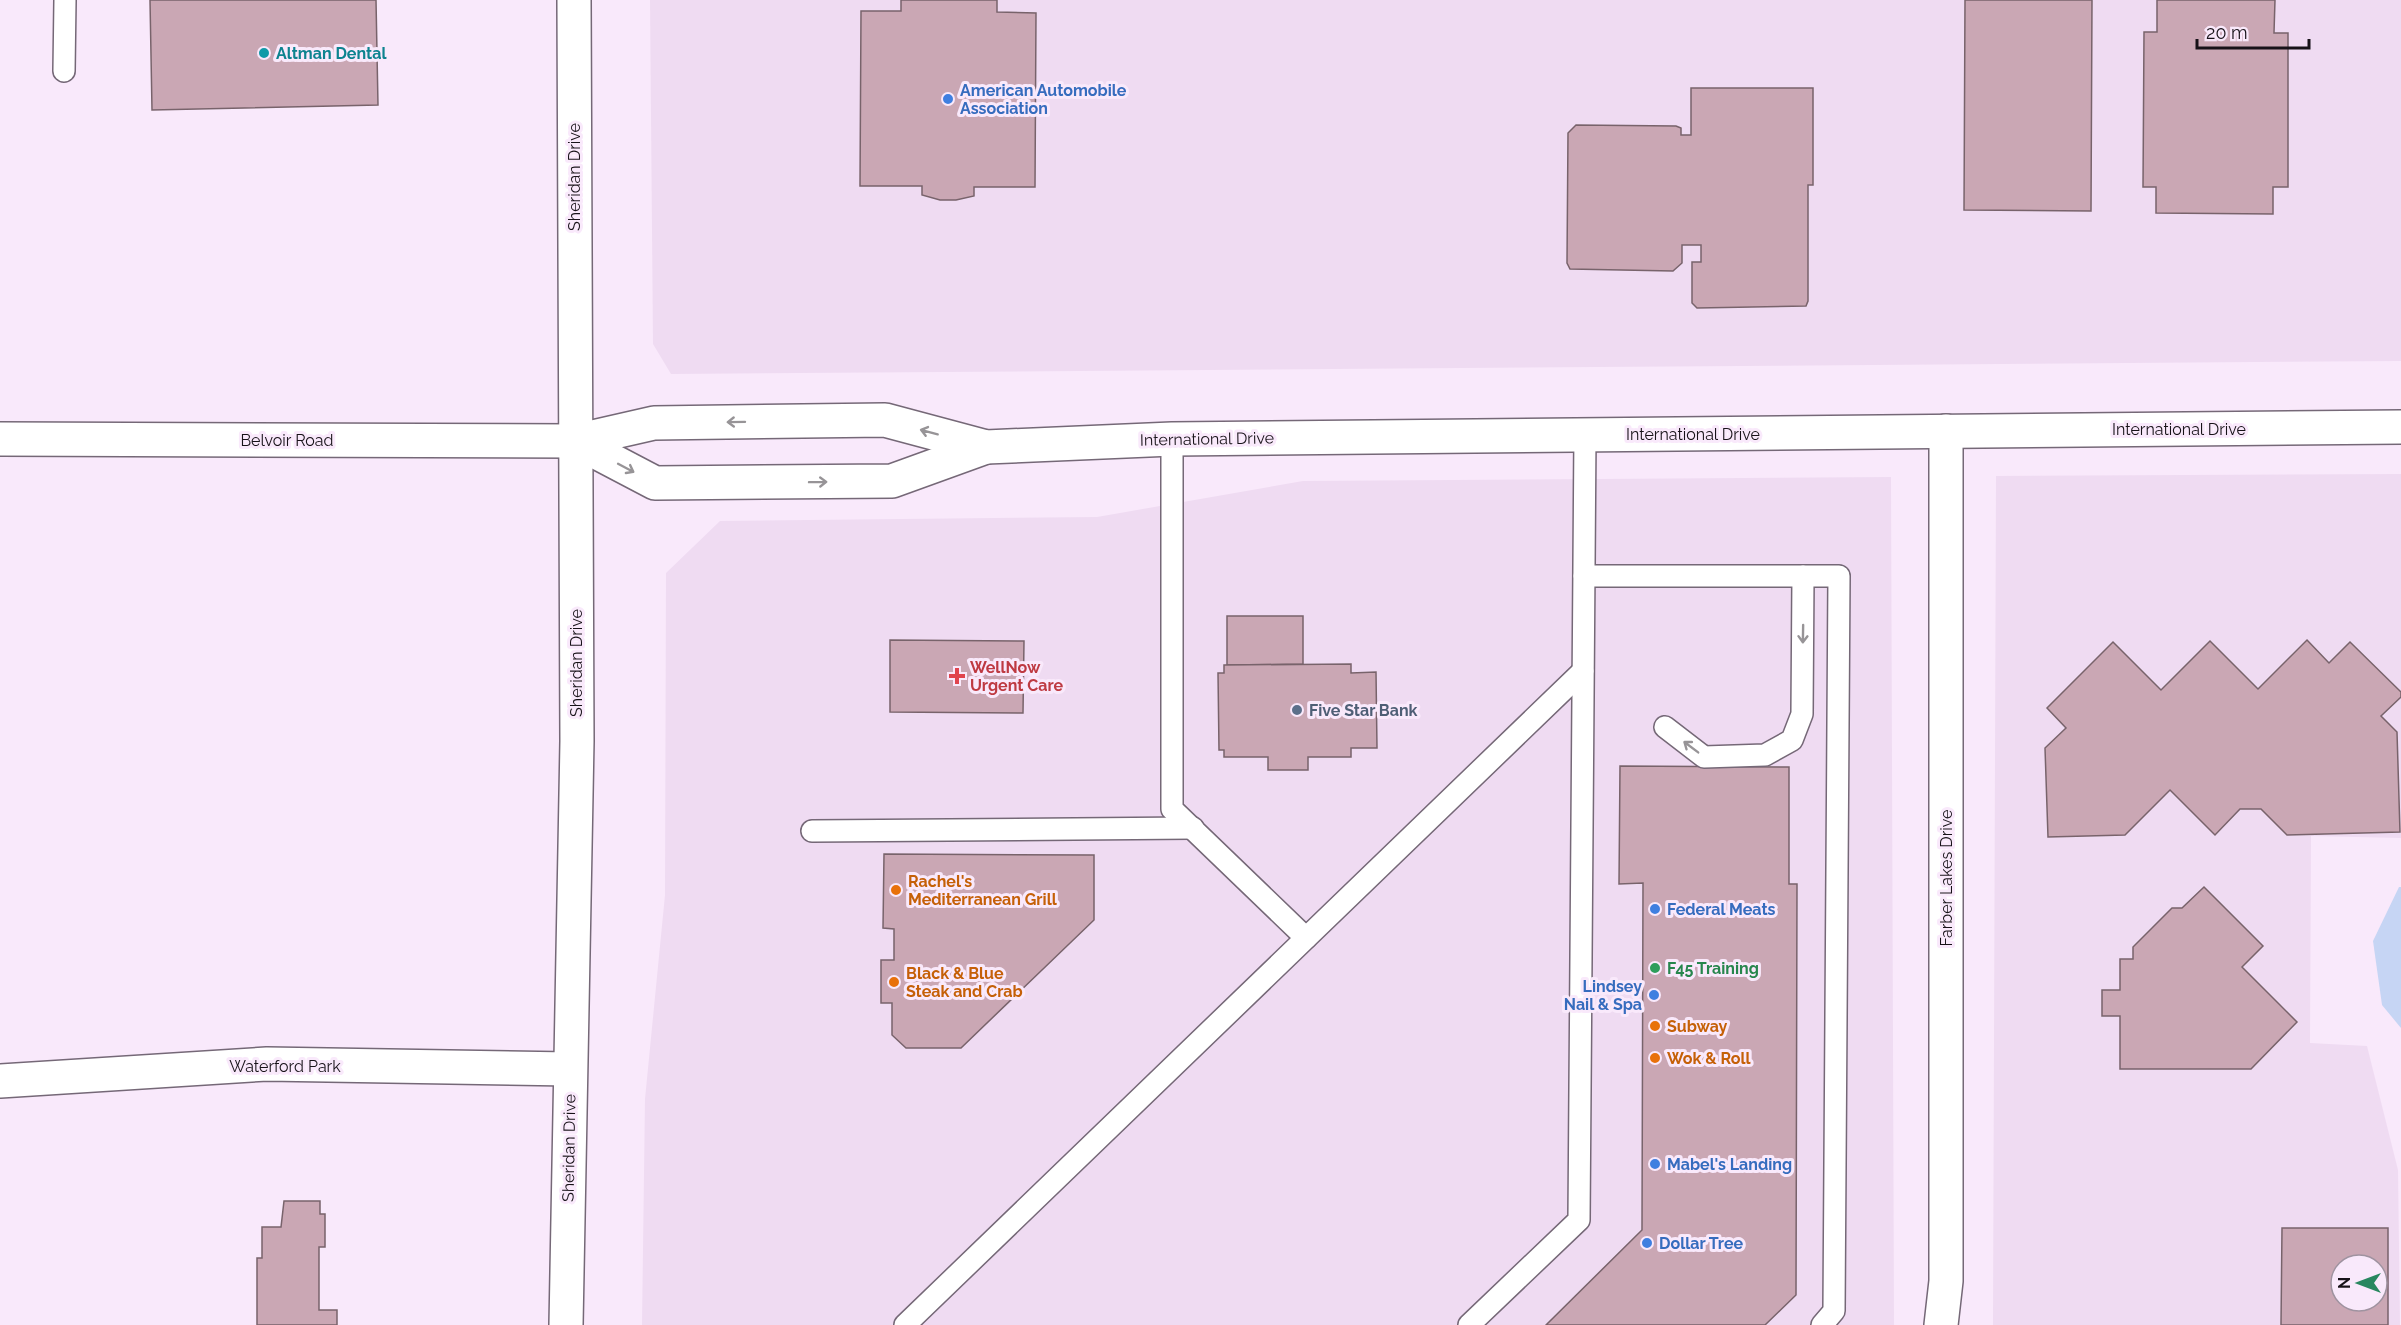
<svg xmlns="http://www.w3.org/2000/svg" width="2401" height="1325" font-family="Raleway,sans-serif">
<style>
.built{fill:#efdbf2;fill-rule:evenodd}
.water{fill:#c6d5f4}
.building{fill:#caa7b4;stroke:#78636b;stroke-width:1.5;fill-rule:evenodd}
.lines{fill:none;stroke-linecap:round;stroke-linejoin:round}
.lane-casing{stroke:#756877;stroke-width:24}
.street-casing{stroke:#756877;stroke-width:36}
.primary-casing{stroke:#756877;stroke-width:36}
.lane{stroke:#fff;stroke-width:21}
.street{stroke:#fff;stroke-width:33}
.primary{stroke:#fff;stroke-width:33}
.oneway{stroke:#979497}
.culture-dot{fill:#0f9aa8;stroke:#f9e9fb;stroke-width:2}
.shop-dot{fill:#3f7fe0;stroke:#f9e9fb;stroke-width:2}
.health-dot{fill:#e0444e;stroke:#f9e9fb;stroke-width:2}
.service-dot{fill:#5c6f8a;stroke:#f9e9fb;stroke-width:2}
.food-dot{fill:#e8710a;stroke:#f9e9fb;stroke-width:2}
.leisure-dot{fill:#2e9e5b;stroke:#f9e9fb;stroke-width:2}
.labels{text-anchor:middle;dominant-baseline:central;stroke-width:6;stroke-linejoin:round;paint-order:stroke}
.culture-label{font-size:16px;font-weight:bold;fill:#0d838f;stroke:#f9e9fb;text-anchor:start}
.shop-label{font-size:16px;font-weight:bold;fill:#366cbe;stroke:#f9e9fb;text-anchor:start}
.street-label{font-size:16px;fill:#171218;stroke:#f9e9fb}
.health-label{font-size:16px;font-weight:bold;fill:#be3a42;stroke:#f9e9fb;text-anchor:start}
.service-label{font-size:16px;font-weight:bold;fill:#4e5e75;stroke:#f9e9fb;text-anchor:start}
.food-label{font-size:16px;font-weight:bold;fill:#c56008;stroke:#f9e9fb;text-anchor:start}
.leisure-label{font-size:16px;font-weight:bold;fill:#27864d;stroke:#f9e9fb;text-anchor:start}
</style>
<rect width="100%" height="100%" fill="#f9e9fb"/>
<g class="built">
<polygon points="650,0 2401,0 2401,361 671,374 653,344"/>
<path d="M2401,474v364l-90,-2 -1,207 57,3 31,124 2,155h-407l3,-849zM2341,1265h36v36h-36z"/>
<polygon points="1891,477 1894,1325 642,1325 645,1099 665,895 666,573 720,521 1097,517 1303,481"/>
</g>
<polygon class="water" points="2399,887 2401,887 2401,1028 2382,1005 2373,941"/>
<g class="building">
<polygon points="150,0 376,0 378,105 152,110"/>
<polygon points="901,0 997,0 997,12 1036,13 1035,187 974,187 974,196 956,200 940,200 922,195 922,186 860,186 861,11 901,11"/>
<polygon points="1965,0 2092,0 2091,211 1964,210"/>
<polygon points="2157,0 2275,0 2274,33 2288,33 2288,187 2273,187 2273,214 2156,213 2156,187 2143,187 2144,32 2157,32"/>
<polygon points="1691,88 1813,88 1813,185 1808,185 1808,301 1806,306 1697,308 1692,303 1692,262 1701,262 1701,245 1682,245 1682,263 1673,271 1570,269 1567,263 1568,133 1576,125 1676,126 1681,128 1681,135 1691,135"/>
<polygon points="1227,616 1303,616 1303,664 1227,665"/>
<polygon points="890,640 1024,641 1023,713 890,712"/>
<polygon points="2307,640 2329,663 2350,642 2401,692 2401,697 2381,716 2397,732 2400,832 2287,835 2261,809 2240,809 2215,835 2170,790 2125,835 2048,837 2045,748 2066,728 2047,708 2113,642 2161,690 2210,641 2258,689"/>
<polygon points="1351,664 1351,673 1376,672 1377,748 1351,748 1351,757 1308,757 1308,770 1268,770 1268,757 1224,757 1224,750 1219,750 1218,673 1224,673 1224,665"/>
<polygon points="1620,766 1789,767 1789,884 1797,884 1796,1295 1765,1325 1546,1325 1642,1230 1643,883 1619,884"/>
<polygon points="884,854 1094,855 1094,920 961,1048 906,1048 892,1035 892,1003 881,1003 881,960 894,960 894,929 883,928"/>
<polygon points="2204,887 2263,946 2242,967 2297,1022 2251,1069 2120,1069 2120,1016 2102,1016 2102,990 2120,990 2120,959 2133,959 2133,947 2172,908 2182,908"/>
<polygon points="284,1201 320,1201 320,1214 325,1214 325,1247 319,1247 319,1310 337,1310 337,1325 257,1325 257,1258 262,1258 262,1227 281,1227"/>
<path d="M2282,1228h106v97h-107zM2341,1265h36v36h-36z"/>
</g>
<g class="lines">
<defs>
<g id="lane">
<polyline points="64,71 65,0"/>
<polyline points="1172,439 1172,809 1306,938"/>
<polyline points="1584,576 1839,576 1834,1311 1822,1325"/>
<polyline points="1665,727 1704,757 1765,755 1792,740 1802,714 1803,576"/>
<polyline points="812,831 1193,828"/>
<polyline points="905,1325 1583,671"/>
<polyline points="1469,1325 1579,1220 1585,434"/>
</g>
<g id="street">
<polyline points="0,439 575,441 654,423 885,420 986,447 1172,439 2401,427"/>
<polyline points="575,441 655,483 892,481 986,447"/>
<polyline points="0,1081 267,1064 570,1069"/>
<polyline points="1941,1325 1946,1281 1946,431"/>
</g>
<polyline id="primary" points="566,1325 577,741 574,0"/>
</defs>
<use href="#lane" class="lane-casing"/>
<use href="#street" class="street-casing"/>
<use href="#primary" class="primary-casing"/>
<use href="#lane" class="lane"/>
<use href="#street" class="street"/>
<use href="#primary" class="primary"/>
</g>
<defs><path id="oneway-shaft" d="M-6 0H5M1.5-3L5.5 0L1.5 3" fill="none" stroke-width="1.6" stroke-linecap="round" stroke-linejoin="round" transform="scale(1.5)"/></defs>
<g class="oneway">
<use href="#oneway-shaft" transform="translate(736 422) rotate(179)"/>
<use href="#oneway-shaft" transform="translate(929 432) rotate(-165)"/>
<use href="#oneway-shaft" transform="translate(626 468) rotate(28)"/>
<use href="#oneway-shaft" transform="translate(818 482) rotate(-1)"/>
<use href="#oneway-shaft" transform="translate(1803 634) rotate(91)"/>
<use href="#oneway-shaft" transform="translate(1691 747) rotate(-143)"/>
</g>
<circle class="culture-dot" cx="264" cy="53" r="6"/>
<g class="shop-dot">
<circle cx="948" cy="99" r="6"/>
<circle cx="1655" cy="909" r="6"/>
<circle cx="1654" cy="995" r="6"/>
<circle cx="1655" cy="1164" r="6"/>
<circle cx="1647" cy="1243" r="6"/>
</g>
<path class="health-dot" d="M954 667h6v6h6v6h-6v6h-6v-6h-6v-6h6z"/>
<circle class="service-dot" cx="1297" cy="710" r="6"/>
<g class="food-dot">
<circle cx="896" cy="890" r="6"/>
<circle cx="894" cy="982" r="6"/>
<circle cx="1655" cy="1026" r="6"/>
<circle cx="1655" cy="1058" r="6"/>
</g>
<circle class="leisure-dot" cx="1655" cy="968" r="6"/>
<g class="labels">
<g class="culture-label">
<text x="276" y="53">Altman Dental</text>
</g>
<g class="shop-label">
<text x="960" y="90">American Automobile<tspan x="960" dy="18">Association</tspan></text>
<text x="1667" y="909">Federal Meats</text>
<text x="1642" y="986" text-anchor="end">Lindsey<tspan x="1642" dy="18">Nail &amp; Spa</tspan></text>
<text x="1667" y="1164">Mabel's Landing</text>
<text x="1659" y="1243">Dollar Tree</text>
</g>
<g class="street-label">
<text transform="translate(574 177) rotate(-90)">Sheridan Drive</text>
<text x="2179" y="429">International Drive</text>
<text x="1693" y="434">International Drive</text>
<text transform="translate(1207 439) rotate(-1)">International Drive</text>
<text x="287" y="440">Belvoir Road</text>
<text transform="translate(576 663) rotate(-90)">Sheridan Drive</text>
<text transform="translate(1946 878) rotate(-90)">Farber Lakes Drive</text>
<text x="285" y="1066">Waterford Park</text>
<text transform="translate(569 1148) rotate(-89)">Sheridan Drive</text>
</g>
<g class="health-label">
<text x="970" y="667">WellNow<tspan x="970" dy="18">Urgent Care</tspan></text>
</g>
<g class="service-label">
<text x="1309" y="710">Five Star Bank</text>
</g>
<g class="food-label">
<text x="908" y="881">Rachel's<tspan x="908" dy="18">Mediterranean Grill</tspan></text>
<text x="906" y="973">Black &amp; Blue<tspan x="906" dy="18">Steak and Crab</tspan></text>
<text x="1667" y="1026">Subway</text>
<text x="1667" y="1058">Wok &amp; Roll</text>
</g>
<g class="leisure-label">
<text x="1667" y="968">F45 Training</text>
</g>
</g>
<g transform="translate(2359 1283) rotate(270)"><circle r="28" fill="#f9e9fb" stroke="#9f93a0" stroke-width="1.5"/>
<path d="M0-4.5L10 22L0 15L-10 22Z" fill="#28875f"/>
<text y="-9" font-size="16" font-weight="bold" text-anchor="middle" fill="#171218">N</text>
</g>
<path d="M2197 39v9h112v-9" fill="none" stroke="#171218" stroke-width="3"/>
<text x="2206" y="39" font-size="18" fill="#171218" stroke="#f9e9fb" stroke-width="4.5" paint-order="stroke">20 m</text>
</svg>
